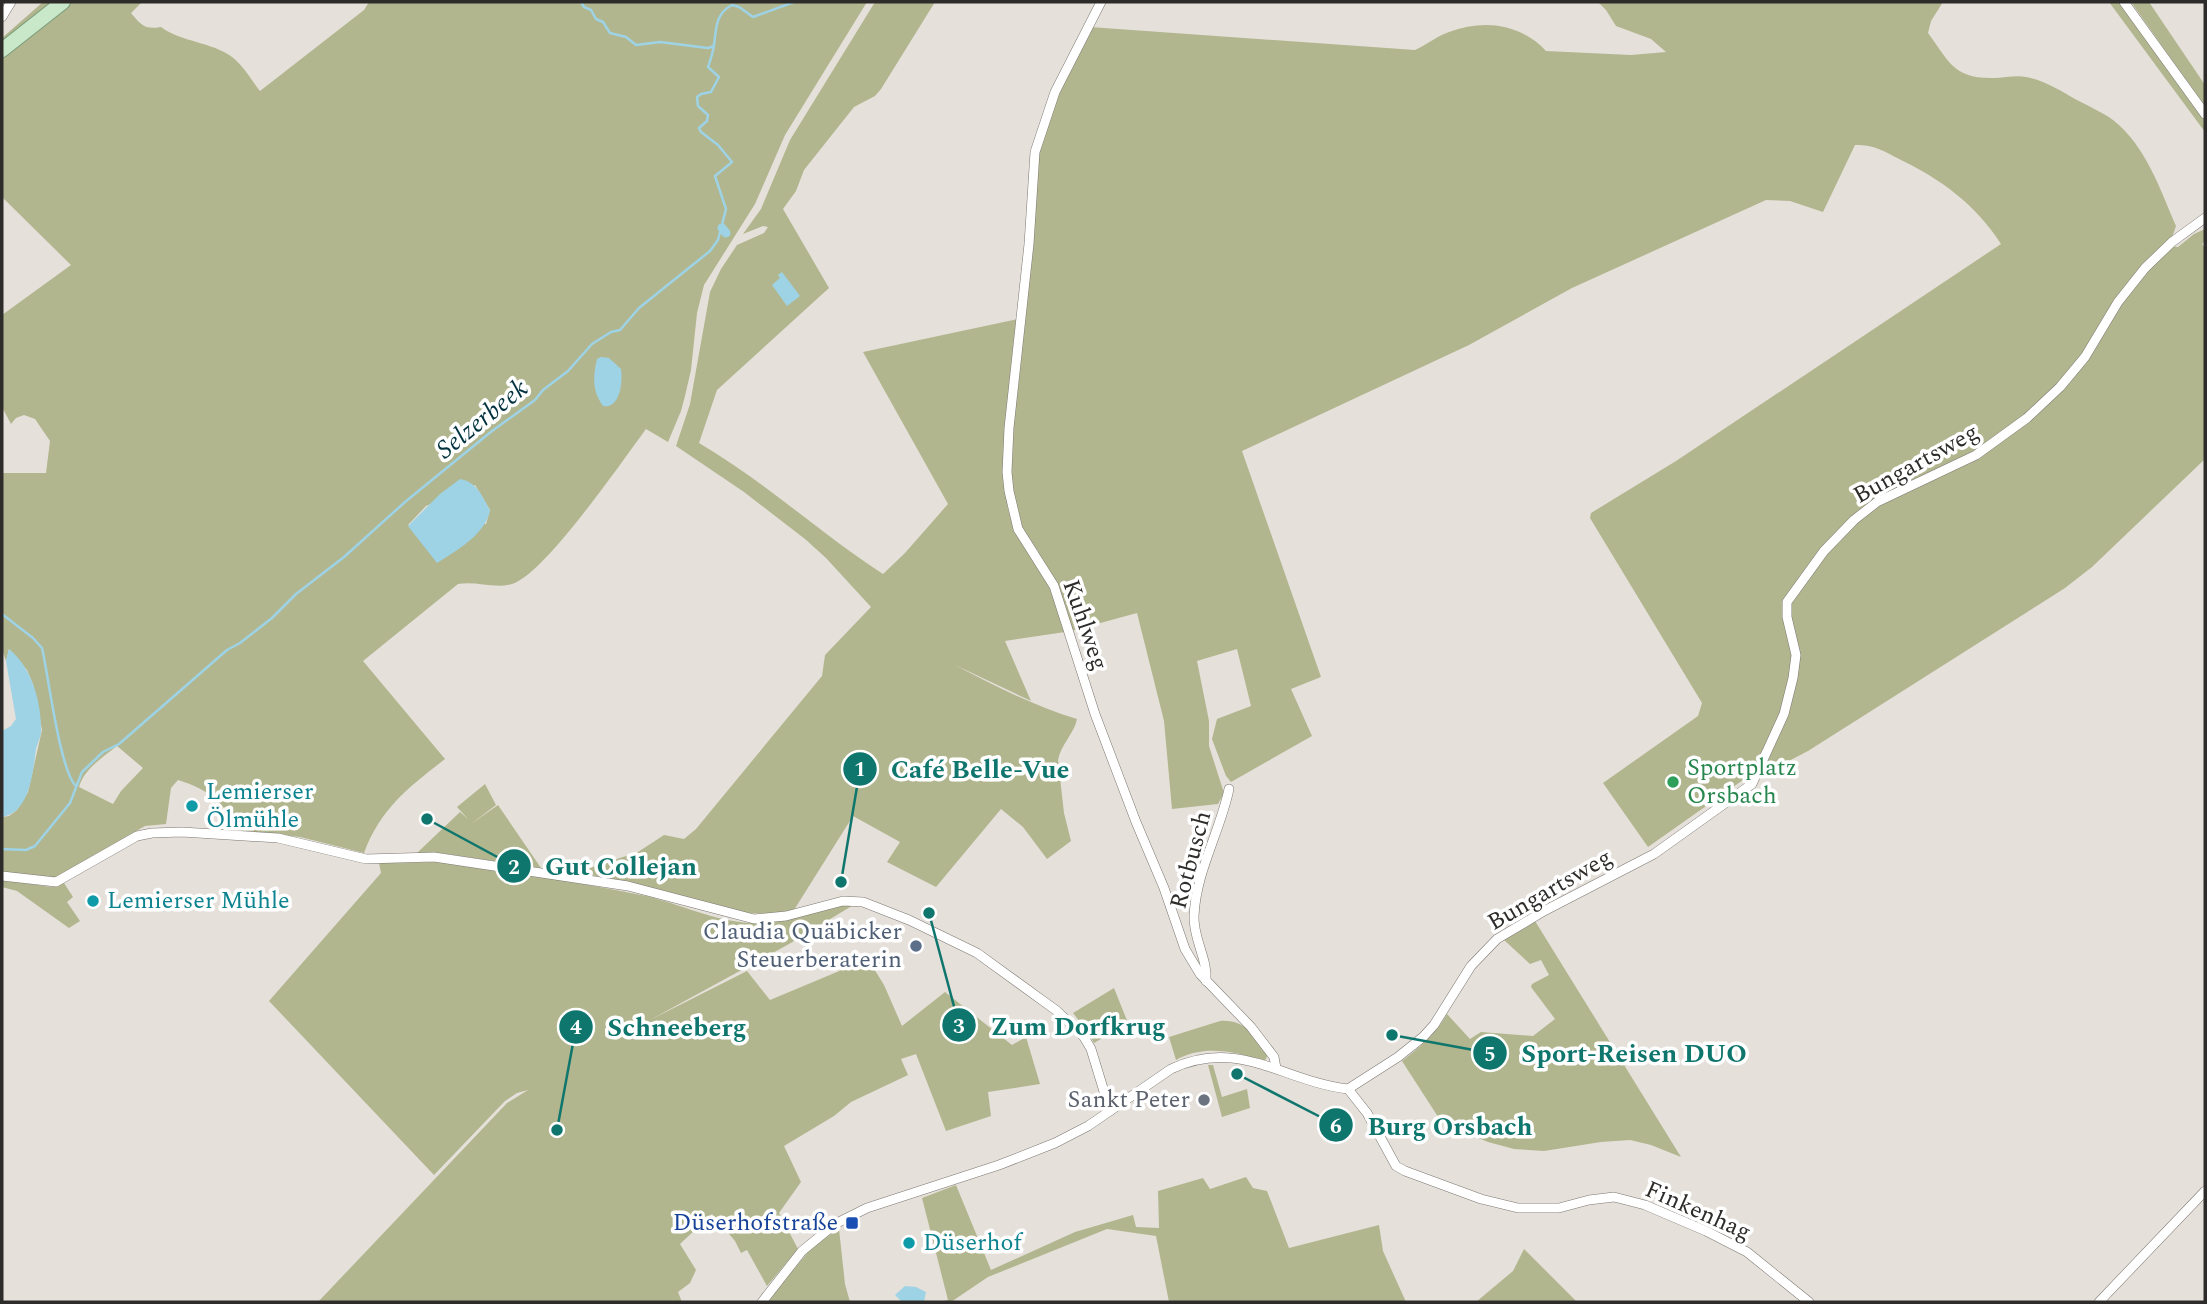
<svg xmlns="http://www.w3.org/2000/svg" width="2207" height="1304" font-family="Spectral,serif">
<style>
.green{fill:#b2b68e;fill-rule:evenodd}
.water{fill:#9ed3e6}
.lines{fill:none;stroke-linecap:round;stroke-linejoin:round}
.stream{stroke:#9ed3e6;stroke-width:2.5}
.canal{stroke:#9ed3e6;stroke-width:9}
.street-casing{stroke:#7c7771;stroke-width:10}
.primary-casing{stroke:#7a9c7a;stroke-width:16}
.street{stroke:#fff;stroke-width:9}
.primary{stroke:#c8e8c9;stroke-width:14}
.leisure-dot{fill:#2e9e5b;stroke:#fff;stroke-width:2.5}
.culture-dot{fill:#0f9aa8;stroke:#fff;stroke-width:2.5}
.service-dot{fill:#5c6f8a;stroke:#fff;stroke-width:2.5}
.worship-dot{fill:#6b7280;stroke:#fff;stroke-width:2.5}
.transit-dot{fill:#1a4fb4;stroke:#fff;stroke-width:2.5}
.labels{text-anchor:middle;dominant-baseline:central;stroke-width:7;stroke-linejoin:round;paint-order:stroke}
.street-label{font-size:24px;fill:#2e2c2a;stroke:#fff}
.leisure-label{font-size:24px;fill:#27864d;stroke:#fff;text-anchor:start}
.culture-label{font-size:24px;fill:#0d838f;stroke:#fff;text-anchor:start}
.service-label{font-size:24px;fill:#4e5e75;stroke:#fff;text-anchor:end}
.worship-label{font-size:24px;fill:#5b616d;stroke:#fff;text-anchor:end}
.transit-label{font-size:24px;fill:#164399;stroke:#fff;text-anchor:end}
.water-label{font-size:26px;font-style:italic;fill:#00313f;stroke:#fff}
.leader{fill:none;stroke:#0f766e;stroke-width:2.5}
.callout-dot{fill:#0f766e;stroke:#fff;stroke-width:2.5}
.mark-label{font-size:21px;text-anchor:middle;font-weight:bold;fill:#fff}
.callout-label{font-size:26px;text-anchor:middle;font-weight:bold;fill:#0f766e;stroke:#fff;stroke-width:7;stroke-linejoin:round;paint-order:stroke}
</style>
<rect width="100%" height="100%" fill="#e5e0da"/>
<g class="green">
<path d="M43,2h97l1,1 -10,10c10,12 14,17 30,14 20,15 51,15 71,30 11,8 20,24 28,34l104,-81 5,-8h498l-82,133 -30,69 -51,81 -7,28 -6,57 -6,26 -4,15 -13,31 -22,-13c-23,31 -102,146 -134,155 -17,5 -36,-3 -54,0l-95,77 82,98c-36,28 -65,50 -81,94l-64,-16 -68,-7c-1,-28 -31,-43 -54,-50l-7,8 -5,36 -21,2 -91,52 -52,-6v-55l7,-1 8,-6 11,-18 14,-62 -9,-46 -6,-14 -18,-21 -3,12 -4,-12v-176h44l4,-32 -15,-22 -11,-4 -8,3 -5,6 -9,-17v-92l69,-50 -69,-68v-159zM475,485l15,25 -4,14 -78,1 18,-19zM117,746l26,22 -22,23 -8,13 -34,-17c5,-18 24,-30 38,-41z"/>
<path d="M875,2h60l-54,87 -6,7 -21,11 -50,63 -8,21 -13,18 46,79 -112,102 -18,53c65,38 121,90 184,131l22,-21 43,-49 -85,-152 155,-33 -14,158 4,32 5,16 40,68 12,39 -60,9 26,60 -76,-36c40,21 79,41 122,54 -3,15 -16,25 -19,41l6,53 7,28 -24,18 -24,-32 -22,-18 -65,78 -49,-25 13,-20 -47,-26 -59,94 -24,4 -37,-2 -93,-26 -62,-14 60,-20 26,-17 20,4 12,-10 126,-153 3,-21 46,-48 -45,-49 -21,-19 -61,-47 -68,-46 14,-42 20,-112 11,-23 16,-24 27,-12 4,-6 -5,-1 -20,8 18,-25 29,-69z"/>
<path d="M1598,2h345l-12,19 -3,12c21,28 25,46 66,45 10,0 22,-3 32,-1 17,3 35,14 49,22 13,7 27,13 38,21 33,26 47,69 63,106l-7,20 9,1 16,-13 11,-5v12l-3,3 3,4v211l-113,108 -27,21 -257,163 -25,13 -40,16 -95,67 -45,-64 95,-67 4,-13 -112,-185 1,-5 85,-52 325,-217c-25,-39 -59,-64 -100,-84 -18,-9 -25,-15 -46,-15l-32,67 -33,-11 -24,-1 -194,88 -103,57 -227,106 79,226 -30,12 21,47 -81,46 -5,-6 -14,-37 5,-20 34,-13 -14,-57 -40,12 12,60v25l15,47 -6,11 -46,5 -8,-88 -27,-108 -66,18 -33,-75v-6l-5,-1 -15,-23 -9,-53 14,-154 9,-61 6,-106 19,-57 33,-68 325,23c11,-5 22,-14 34,-18 34,-13 71,-9 97,19l85,4 35,-3 -15,-13 -35,-13 -10,-16z"/>
<polygon points="2109,2 2122,2 2205,120 2205,132"/>
<polygon points="2131,2 2149,2 2205,85 2205,107"/>
<polygon points="485,784 496,805 471,824 498,805 541,868 440,853 417,853 460,812 468,819 457,807"/>
<path d="M439,862c69,10 139,20 207,34 34,8 68,25 104,27 37,2 69,-18 105,-19l-66,40 -139,76 97,-49 23,29 98,-41 16,26 18,41 43,-34 67,53 14,-8 14,47 -52,8 3,24 -45,15 -30,-77 -15,5 7,16 -57,27 -17,14 -50,30 17,36 -22,31 19,36 -31,37 -20,-36 -6,3 -6,-12 -23,-27 -32,30 16,26 -6,13 -12,9 4,10h-364l189,-199 21,-13 -11,3 -12,8 -71,74 -165,-174 112,-128 -2,-10z"/>
<polygon points="2,880 52,887 64,883 73,897 67,902 80,921 69,928 17,891 2,887"/>
<path d="M1535,921l146,236 -30,-12 -21,-5 -29,2 -57,9 -30,-2 -26,-7 -46,-19 -40,-62c18,-14 34,-27 45,-47l23,25 11,-7 52,4 22,-17 -24,-32 1,-3 17,-9 -8,-15 -11,4 -27,-25z"/>
<polygon points="1114,988 1128,1023 1094,1043 1089,1033 1073,1013"/>
<path d="M1220,1021c25,-2 34,15 48,33l-3,7c-30,-9 -60,-17 -89,-1l-7,-23z"/>
<polygon points="1208,1065 1213,1065 1222,1097 1247,1089 1250,1108 1222,1117"/>
<polygon points="1246,1177 1253,1188 1267,1191 1289,1248 1379,1225 1383,1251 1406,1302 1169,1302 1156,1236 1107,1229 988,1277 951,1302 940,1302 948,1300 922,1198 956,1185 991,1270 1075,1232 1133,1215 1136,1227 1159,1228 1158,1191 1203,1178 1210,1189"/>
<polygon points="839,1229 845,1284 850,1302 766,1302 815,1244"/>
<polygon points="1524,1249 1577,1302 1476,1302 1513,1271"/>
</g>
<g class="water">
<polygon points="782,272 800,296 787,306 772,285 780,278 778,275"/>
<path d="M601,357l8,1 12,11c2,13 -1,40 -18,37 -11,-15 -10,-30 -6,-47z"/>
<path d="M460,479c17,3 22,17 30,31 -4,24 -34,41 -53,53l-29,-37 32,-32z"/>
<path d="M9,649c22,18 32,51 32,79 1,7 -3,14 -5,21 -3,22 -6,64 -34,68v-86l9,-5 5,-7 -10,-58z"/>
<polygon points="905,1286 916,1287 926,1292 924,1302 901,1301 895,1295"/>
</g>
<g class="lines">
<g class="stream">
<polyline points="581,2 584,7 591,10 596,19 603,22 610,33 626,37 636,45 660,42 708,48 714,46"/>
<path d="M2,614l31,24 9,10c6,25 18,124 34,138"/>
<path d="M2,849l24,1 9,-4 35,-43 12,-31 21,-20 16,-8 108,-94 13,-7 32,-25 24,-24 48,-37 61,-55 87,-71 43,-31 8,-10 25,-19 24,-27 19,-12 9,-2 19,-22 71,-57 8,-11 8,-31 -11,-33 17,-14 -14,-17 -17,-13 -2,-4 8,-7 1,-6 -10,-9 -1,-9 4,-3 10,-2 8,-15 -11,-10c2,-6 4,-11 5,-17 4,-18 0,-35 19,-45l7,2 14,10 41,-15"/>
</g>
<polyline class="canal" points="722,228 726,233"/>
<defs>
<g id="street">
<polyline points="1101,2 1055,92 1035,152 1029,244 1009,428 1007,472 1009,491 1018,529 1054,586 1095,714 1136,822 1164,888 1185,949 1200,974 1251,1027 1274,1057 1276,1068"/>
<polyline points="2124,2 2205,114"/>
<polyline points="2,17 11,2"/>
<polyline points="2,876 56,882 137,836 152,833 182,832 278,838 366,859 434,857 628,886 754,919 786,916 843,901 863,902 909,920 977,953 1057,1011 1084,1037 1091,1049 1110,1111"/>
<path d="M1206,981c2,-22 -13,-42 -12,-65 2,-45 26,-84 35,-127"/>
<polyline points="1348,1089 1398,1057 1423,1037 1434,1025 1471,966 1497,939 1544,911 1654,854 1752,784 1784,714 1793,678 1796,655 1787,617 1787,602 1824,551 1854,520 1877,502 1976,455 2027,418 2060,387 2085,357 2118,302 2145,268 2172,242 2205,218"/>
<polyline points="1348,1089 1367,1113 1396,1166 1405,1171 1481,1199 1518,1208 1559,1208 1589,1200 1614,1197 1645,1205 1706,1231 1747,1252 1809,1302"/>
<path d="M762,1302l40,-51 33,-27 32,-16 132,-43 56,-22 33,-17 83,-57c68,-32 111,12 177,20"/>
<polyline points="2099,1302 2205,1191"/>
</g>
<polyline id="primary" points="2,50 63,2"/>
</defs>
<use href="#street" class="street-casing"/>
<use href="#primary" class="primary-casing"/>
<use href="#street" class="street"/>
<use href="#primary" class="primary"/>
</g>
<circle class="leisure-dot" cx="1673" cy="782" r="7"/>
<g class="culture-dot">
<circle cx="192" cy="806" r="7"/>
<circle cx="93" cy="901" r="7"/>
<circle cx="909" cy="1243" r="7"/>
</g>
<circle class="service-dot" cx="916" cy="946" r="7"/>
<circle class="worship-dot" cx="1204" cy="1100" r="7"/>
<rect class="transit-dot" x="845" y="1216" width="14" height="14" rx="3.5"/>
<g class="labels">
<g class="street-label">
<text transform="translate(1916 464) rotate(-29)">Bungartsweg</text>
<text transform="translate(1085 625) rotate(71)">Kuhlweg</text>
<text transform="translate(1191 860) rotate(-75)">Rotbusch</text>
<text transform="translate(1550 890) rotate(-30)">Bungartsweg</text>
<text transform="translate(1698 1211) rotate(24)">Finkenhag</text>
</g>
<g class="leisure-label">
<text x="1687" y="768">Sportplatz<tspan x="1687" dy="28">Orsbach</tspan></text>
</g>
<g class="culture-label">
<text x="206" y="792">Lemierser<tspan x="206" dy="28">Ölmühle</tspan></text>
<text x="107" y="901">Lemierser Mühle</text>
<text x="923" y="1243">Düserhof</text>
</g>
<g class="service-label">
<text x="902" y="932">Claudia Quäbicker<tspan x="902" dy="28">Steuerberaterin</tspan></text>
</g>
<g class="worship-label">
<text x="1190" y="1100">Sankt Peter</text>
</g>
<g class="transit-label">
<text x="838" y="1223">Düserhofstraße</text>
</g>
<g class="water-label">
<text transform="translate(482 419) rotate(-39)">Selzerbeek</text>
</g>
</g>
<path class="leader" d="M841 882L860 769M427 819L514 866M929 913L959 1025M557 1130L576 1027M1392 1035L1490 1053M1237 1074L1336 1125"/>
<g class="callout-dot">
<circle cx="841" cy="882" r="7"/>
<circle cx="427" cy="819" r="7"/>
<circle cx="929" cy="913" r="7"/>
<circle cx="557" cy="1130" r="7"/>
<circle cx="1392" cy="1035" r="7"/>
<circle cx="1237" cy="1074" r="7"/>
<circle cx="860" cy="769" r="18"/>
<circle cx="514" cy="866" r="18"/>
<circle cx="959" cy="1025" r="18"/>
<circle cx="576" cy="1027" r="18"/>
<circle cx="1490" cy="1053" r="18"/>
<circle cx="1336" cy="1125" r="18"/>
</g>
<g class="mark-label">
<text x="860" y="776">1</text>
<text x="514" y="874">2</text>
<text x="959" y="1033">3</text>
<text x="576" y="1034">4</text>
<text x="1490" y="1061">5</text>
<text x="1336" y="1133">6</text>
</g>
<g class="callout-label">
<text x="980" y="778">Café Belle-Vue</text>
<text x="621" y="875">Gut Collejan</text>
<text x="1078" y="1035">Zum Dorfkrug</text>
<text x="677" y="1036">Schneeberg</text>
<text x="1634" y="1062">Sport-Reisen DUO</text>
<text x="1450" y="1135">Burg Orsbach</text>
</g>
<rect width="2207" height="1304" fill="none" stroke="#2e2c2a" stroke-width="7"/>
</svg>
